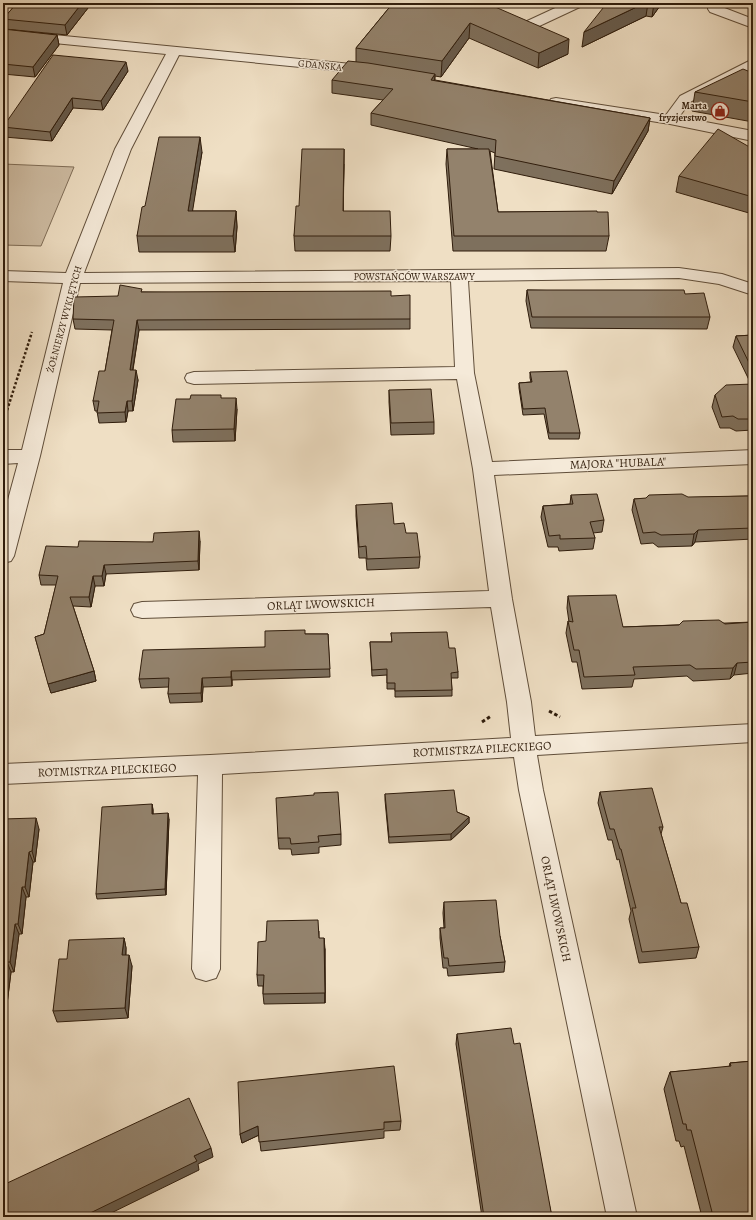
<svg xmlns="http://www.w3.org/2000/svg" width="756" height="1220" font-family="Alegreya,serif">
<style>
.green{fill:#cfbea5;stroke:#806e58}
.lines{fill:none;stroke-linecap:round;stroke-linejoin:round}
.minor-casing{stroke:#604e3a;stroke-width:2}
.path-far1{stroke:#301d0c;stroke-width:2.5;stroke-dasharray:2.5 2;stroke-linecap:butt}
.path{stroke:#301d0c;stroke-width:3;stroke-dasharray:3.5 2.5;stroke-linecap:butt}
.minor{fill:#f5ead9;fill-rule:evenodd}
.wall{fill:#7e705d;stroke:#301d0c}
.shaded-wall{fill:#675b4c;stroke:#301d0c}
.building{fill:#93826c;stroke:#301d0c}
.labels{text-anchor:middle;dominant-baseline:central;stroke-width:3;stroke-linejoin:round;paint-order:stroke}
.far-street-label{font-size:10px;fill:#301d0c;stroke:#f5ead9}
.far-poi-label{font-size:10px;font-weight:bold;fill:#301d0c;stroke:#f5ead9;text-anchor:end}
.street-label{font-size:12px;fill:#301d0c;stroke:#f5ead9}
</style>
<rect width="100%" height="100%" fill="#efdfc4"/>
<filter id="stains"><feTurbulence type="fractalNoise" baseFrequency=".005" numOctaves="4"/><feColorMatrix values="0 0 0 0 .2 0 0 0 0 .09 0 0 0 0 .02 0 0 0 .5 -.17"/></filter>
<radialGradient id="worn" r=".72"><stop offset=".6" stop-color="#630" stop-opacity="0"/><stop offset="1" stop-color="#630" stop-opacity=".3"/></radialGradient>
<polygon class="green" points="3,164 74,167 41,246 3,245"/>
<g class="lines">
<defs>
<g id="minor">
<polygon points="566,3 584,3 582,6 535,28 525,28 523,25 525,22"/>
<polygon points="708,3 722,3 722,7 753,19 753,28 710,12 708,9"/>
<polygon points="3,30 372,66 377,67 379,70 377,73 372,74 179,55 131,149 84,273 679,268 722,274 753,284 753,295 719,284 679,278 468,281 474,373 492,462 753,450 753,464 494,475 512,599 531,702 535,736 753,724 753,742 537,755 543,790 637,1217 607,1217 519,790 514,757 222,774 220,969 216,978 206,981 196,978 192,969 198,775 3,784 3,764 210,755 511,738 507,702 491,607 142,618 134,616 131,610 134,604 142,602 489,591 473,469 457,379 194,384 187,382 185,378 187,374 194,372 455,367 451,281 80,283 40,456 14,556 11,561 3,563 3,518 18,463 3,464 3,450 22,450 63,283 3,281 3,271 66,273 115,149 166,54 3,38"/>
<polygon points="753,59 753,69 690,102 679,117 753,131 753,141 670,124 556,106 551,105 549,102 551,99 556,98 666,115 680,96"/>
</g>
</defs>
<use href="#minor" class="minor-casing"/>
<polyline class="path-far1" points="3,423 32,332"/>
<g class="path">
<polyline points="549,711 560,717"/>
<polyline points="482,722 491,716"/>
</g>
<use href="#minor" class="minor"/>
</g>
<g class="wall">
<polygon points="17,3 87,3 88,8 67,35 5,29 3,19"/>
<polygon points="393,3 489,3 488,4 568,54 538,68 469,38 441,77 435,76 435,80 650,118 648,131 612,194 494,169 495,153 490,151 498,212 597,212 609,236 606,251 453,251 446,164 447,149 478,149 371,125 371,113 383,100 332,93 332,80 356,62 356,48"/>
<polygon points="607,3 662,3 652,17 646,16 582,47"/>
<polygon points="3,29 57,35 59,45 35,77 3,74"/>
<polygon points="128,71 103,110 73,108 52,141 4,137 3,127"/>
<polygon points="753,73 753,122 692,111 695,92"/>
<polygon points="753,149 753,211 749,213 676,192 679,176"/>
<polygon points="202,152 192,211 236,211 237,227 235,252 139,252 137,236 145,206"/>
<polygon points="344,164 343,211 391,236 390,251 295,251 294,236 299,206"/>
<polygon points="527,290 685,294 710,317 707,329 531,328 526,301"/>
<polygon points="142,292 391,296 410,319 410,329 139,330 133,370 138,380 133,411 128,411 126,422 99,423 97,411 95,411 93,401 105,371 112,330 75,329 73,319 118,296"/>
<polygon points="753,335 753,430 736,431 730,428 720,428 712,407 715,395 751,384 733,347 736,336"/>
<polygon points="530,372 580,433 579,439 549,439 544,414 523,415 519,388 519,383 531,382 530,378"/>
<polygon points="389,390 434,422 434,434 391,435 389,402"/>
<polygon points="221,398 237,409 235,441 173,442 172,430"/>
<polygon points="753,491 753,539 695,542 692,546 658,547 653,543 641,544 632,510 634,499 748,496"/>
<polygon points="571,495 604,520 602,532 593,533 595,538 593,549 559,551 558,547 548,547 541,517 543,506 570,504"/>
<polygon points="356,505 394,524 406,533 420,557 419,568 367,570 366,558 359,558 356,516"/>
<polygon points="200,541 199,570 106,574 104,586 95,586 91,607 73,606 94,671 96,681 51,693 35,637 44,634 56,585 41,585 39,575 78,547 153,542"/>
<polygon points="568,596 623,627 753,622 753,673 734,675 730,679 693,681 687,676 634,679 632,687 582,689 577,662 572,662 566,633 568,621 569,622 567,608"/>
<polygon points="391,633 449,648 458,672 458,678 451,678 452,690 452,696 395,697 395,689 387,689 387,675 372,676 370,642 392,642"/>
<polygon points="305,634 328,634 330,677 232,680 232,686 203,687 202,702 170,703 168,694 169,687 141,688 139,679 265,647"/>
<polygon points="753,769 753,792 749,780"/>
<polygon points="600,792 663,827 661,834 681,903 699,947 696,958 639,963 629,919 631,911 619,859 617,860 612,840 608,840 598,803"/>
<polygon points="385,794 457,812 469,817 469,823 451,840 389,843 385,800"/>
<polygon points="152,804 153,810 153,814 169,819 166,895 97,899 96,894"/>
<polygon points="3,819 39,829 35,862 33,862 29,897 26,897 22,934 19,934 14,972 11,972 6,1012 3,1012 3,1015"/>
<polygon points="341,834 341,845 319,847 319,853 292,855 291,849 279,849 278,838"/>
<polygon points="444,902 500,936 505,962 504,972 448,976 447,968 443,968 440,938 440,928 444,928 443,913"/>
<polygon points="319,931 319,938 325,949 325,1003 264,1004 263,994 263,986 258,986 257,975 266,941"/>
<polygon points="124,938 126,948 126,955 132,966 128,1018 57,1022 53,1011 67,959"/>
<polygon points="457,1034 514,1044 552,1217 482,1217 456,1044"/>
<polygon points="753,1061 753,1217 702,1217 684,1146 681,1147 679,1141 676,1141 664,1089 670,1072 729,1067 730,1063"/>
<polygon points="401,1121 400,1130 384,1131 384,1138 261,1151 259,1135 242,1143 240,1134"/>
</g>
<g class="shaded-wall">
<polygon points="82,3 87,3 88,8 67,35 65,25"/>
<polygon points="645,3 648,3 646,16 582,47 584,32"/>
<polygon points="654,3 662,3 652,17"/>
<polygon points="470,23 469,38 441,77 442,61"/>
<polygon points="57,35 59,45 35,77 33,67"/>
<polygon points="569,39 568,54 538,68 539,53"/>
<polygon points="126,62 128,71 103,110 101,101"/>
<polygon points="435,74 434,87 431,80"/>
<polygon points="72,98 73,108 52,141 50,132"/>
<polygon points="650,118 648,131 612,194 614,181"/>
<polygon points="200,137 202,152 190,227 188,211"/>
<polygon points="344,149 344,164 343,226 343,211"/>
<polygon points="753,197 753,211 749,213"/>
<polygon points="236,211 237,227 235,252 233,236"/>
<polygon points="137,320 139,330 131,380 130,370"/>
<polygon points="136,370 138,380 133,411 132,401"/>
<polygon points="236,398 237,409 235,441 234,429"/>
<polygon points="127,401 128,411 126,422 125,412"/>
<polygon points="698,530 695,542 692,546 694,534"/>
<polygon points="199,531 200,541 199,570 198,561"/>
<polygon points="104,565 106,574 104,586 102,576"/>
<polygon points="93,576 95,586 91,607 89,597"/>
<polygon points="737,663 734,675 730,679 733,668"/>
<polygon points="94,671 96,681 51,693 48,684"/>
<polygon points="231,671 232,680 232,686 231,677"/>
<polygon points="202,678 203,687 202,702 201,693"/>
<polygon points="152,804 153,810 153,820 152,814"/>
<polygon points="168,813 169,819 166,895 165,889"/>
<polygon points="469,817 469,823 451,840 451,834"/>
<polygon points="36,818 39,829 35,862 32,851"/>
<polygon points="29,852 33,862 29,897 25,887"/>
<polygon points="22,887 26,897 22,934 18,924"/>
<polygon points="15,924 19,934 14,972 10,962"/>
<polygon points="124,938 126,948 125,966 122,955"/>
<polygon points="324,938 325,949 325,1003 325,993"/>
<polygon points="129,955 132,966 128,1018 125,1008"/>
<polygon points="7,962 11,972 6,1012 3,1004 3,995"/>
<polygon points="258,1126 259,1135 242,1143 240,1134"/>
<polygon points="211,1148 213,1157 198,1164 199,1170 103,1217 82,1217 194,1156"/>
</g>
<g class="building">
<polygon points="17,3 82,3 65,25 3,19"/>
<polygon points="393,3 486,3 569,39 539,53 470,23 442,61 356,48"/>
<polygon points="607,3 645,3 584,32"/>
<polygon points="3,29 57,35 33,67 3,64"/>
<polygon points="53,55 126,62 101,101 72,98 50,132 3,127"/>
<polygon points="348,61 368,63 435,74 431,80 650,118 614,181 495,156 496,140 371,113 393,89 332,80"/>
<polygon points="743,69 753,73 753,102 695,92"/>
<polygon points="718,129 753,149 753,197 679,176"/>
<polygon points="159,137 200,137 188,211 236,211 233,236 137,236 142,207 145,206"/>
<polygon points="302,149 344,149 343,211 390,211 391,236 294,236 296,206 299,206"/>
<polygon points="447,149 489,149 498,212 597,211 597,212 608,212 609,236 454,236"/>
<polygon points="120,285 142,289 141,292 391,291 391,296 410,295 410,319 137,320 130,370 136,370 132,401 127,401 125,412 97,413 99,401 93,401 99,371 105,371 114,320 73,319 74,297 118,296"/>
<polygon points="527,290 684,290 685,294 704,293 710,317 532,317"/>
<polygon points="753,335 753,371 736,336"/>
<polygon points="567,371 580,433 549,433 545,408 523,409 519,383 532,382 530,372"/>
<polygon points="753,384 753,419 738,419 733,416 722,417 715,395 726,385"/>
<polygon points="431,389 434,422 391,423 389,390"/>
<polygon points="191,395 221,395 221,398 236,398 234,429 172,430 176,399 190,399"/>
<polygon points="753,491 753,528 698,530 694,534 661,535 655,532 643,533 634,499 646,498 649,495 682,494 688,497 748,496"/>
<polygon points="597,494 604,520 590,522 595,538 560,539 560,535 549,536 543,506 573,504 571,495"/>
<polygon points="392,503 394,524 404,523 406,533 417,533 420,557 367,559 366,546 359,547 356,505"/>
<polygon points="199,531 198,561 104,565 102,576 93,576 89,597 70,597 94,671 48,684 35,637 44,634 58,576 39,575 46,546 78,547 79,541 153,542 154,533"/>
<polygon points="616,595 623,627 679,625 683,621 719,620 725,624 753,622 753,662 737,663 733,668 696,669 690,665 633,667 635,675 584,677 579,650 574,650 568,621 573,622 568,596"/>
<polygon points="305,630 305,634 328,634 330,669 231,671 231,677 202,678 201,693 168,694 169,678 139,679 143,650 265,647 265,631"/>
<polygon points="447,632 449,648 455,648 458,672 451,673 452,690 395,691 395,683 387,683 387,669 372,670 370,642 392,642 391,633"/>
<polygon points="652,788 663,827 659,827 676,885 681,903 687,903 699,947 642,952 632,908 636,908 621,849 620,849 614,829 610,829 600,792"/>
<polygon points="454,790 457,812 469,817 451,834 389,837 385,794"/>
<polygon points="338,792 341,834 318,836 319,842 291,844 290,838 278,838 276,798 314,795 314,793"/>
<polygon points="152,804 152,814 168,813 165,889 96,894 102,807"/>
<polygon points="36,818 32,851 29,852 25,887 22,887 18,924 15,924 10,962 7,962 3,995 3,819"/>
<polygon points="496,900 500,936 505,962 449,966 448,958 444,958 440,928 445,928 444,902"/>
<polygon points="318,920 319,938 324,938 325,993 263,994 264,975 257,975 258,942 266,941 267,921"/>
<polygon points="124,938 122,955 129,955 125,1008 53,1011 59,959 67,959 69,940"/>
<polygon points="511,1028 514,1044 520,1043 552,1217 484,1217 457,1034"/>
<polygon points="753,1061 753,1217 709,1217 708,1213 712,1212 691,1130 687,1130 686,1124 683,1124 670,1072 731,1066 730,1063"/>
<polygon points="394,1066 401,1121 384,1122 384,1129 259,1142 258,1126 240,1134 238,1082"/>
<polygon points="189,1098 211,1148 194,1156 197,1161 82,1217 3,1217 3,1185"/>
</g>
<defs>
<symbol id="shop-ring" viewBox="-11 -11 22 22"><circle r="9.5" fill="#f5ead9" stroke="#8f2418" stroke-width="1.5"/><path d="M-5-2.5h2.3a2.7 3.5 0 0 1 5.4 0H5L5.5 6h-11ZM-1.5-2.5h3a1.5 2.3 0 0 0-3 0Z" fill="#8f2418"/></symbol>
</defs>
<g fill-rule="evenodd">
<use href="#shop-ring" x="710" y="101" width="20" height="20"/>
</g>
<g class="labels">
<g class="far-street-label">
<text transform="translate(320 65) rotate(6)">GDAŃSKA</text>
<text x="414" y="276">POWSTAŃCÓW WARSZAWY</text>
<text transform="translate(64 319) rotate(-75)">ŻOŁNIERZY WYKLĘTYCH</text>
</g>
<g class="far-poi-label">
<text x="707" y="105">Marta<tspan x="707" dy="12">fryzjerstwo</tspan></text>
</g>
<g class="street-label">
<text transform="translate(618 463) rotate(-2)">MAJORA "HUBALA"</text>
<text transform="translate(321 604) rotate(-2)">ORLĄT LWOWSKICH</text>
<text transform="translate(482 749) rotate(-3)">ROTMISTRZA PILECKIEGO</text>
<text transform="translate(107 770) rotate(-2)">ROTMISTRZA PILECKIEGO</text>
<text transform="translate(556 909) rotate(78)">ORLĄT LWOWSKICH</text>
</g>
</g>
<rect width="756" height="1220" fill="none" stroke="#efdfc4" stroke-width="16"/>
<rect x="4" y="4" width="748" height="1212" fill="none" stroke="#301d0c" stroke-width="2"/>
<rect x="8" y="8" width="740" height="1204" fill="none" stroke="#301d0c"/>
<rect width="100%" height="100%" filter="url(#stains)"/>
<rect width="100%" height="100%" fill="url(#worn)"/>
</svg>
